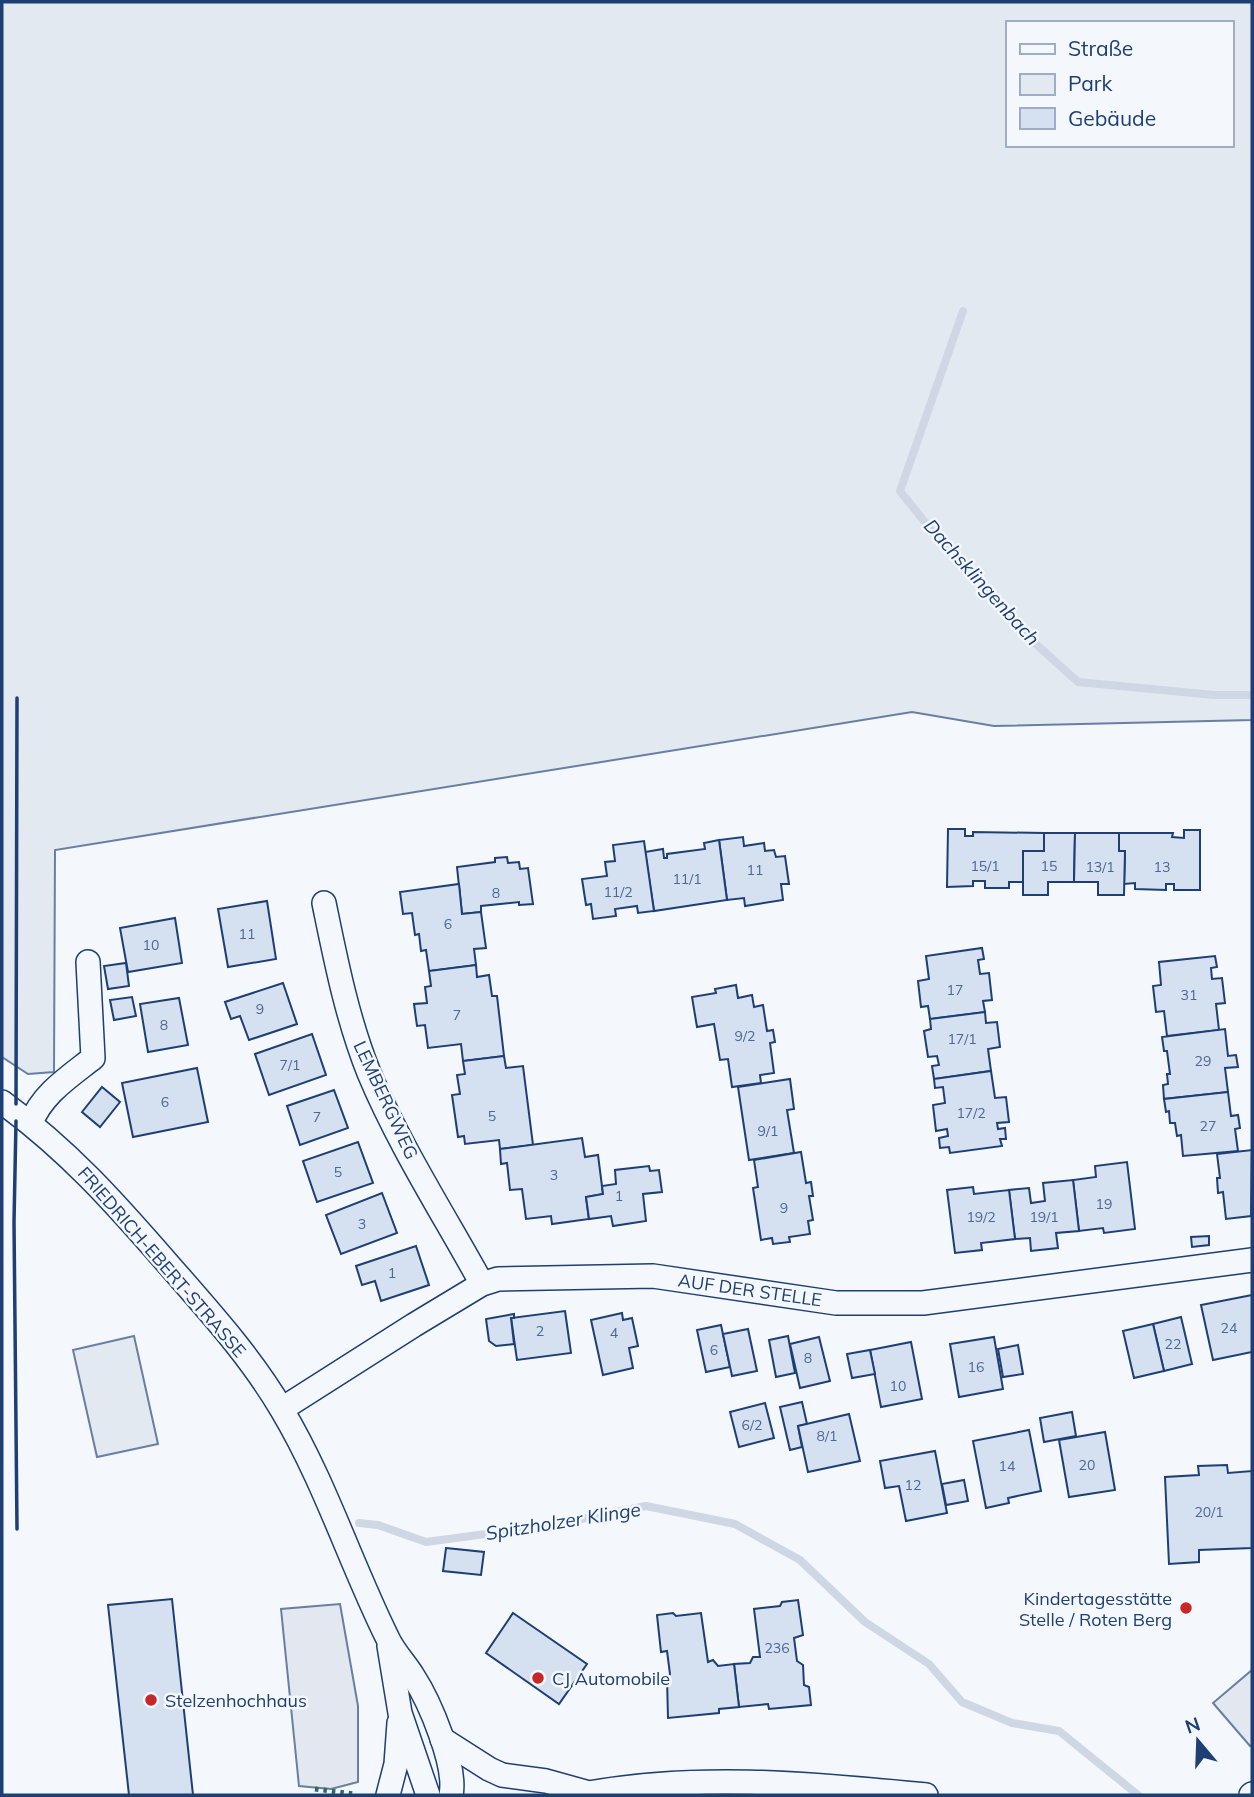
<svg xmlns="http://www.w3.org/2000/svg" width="1254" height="1797" font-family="Mulish,sans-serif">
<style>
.green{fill:#e3e9f0;stroke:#687fa3;stroke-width:2;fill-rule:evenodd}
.parking{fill:#e3e8f0;stroke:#687fa3;stroke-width:2}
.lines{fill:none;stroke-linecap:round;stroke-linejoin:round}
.stream{stroke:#cfd7e4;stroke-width:8}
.building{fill:#d5e0f0;stroke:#1d3f73;stroke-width:2}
.minor-casing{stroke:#1d3f73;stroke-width:26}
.minor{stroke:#f4f7fb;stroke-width:23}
.hedge{stroke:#2c6c60;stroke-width:5;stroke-dasharray:3.5 5;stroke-linecap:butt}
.wall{stroke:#1d3f73;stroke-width:3.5}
.poi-dot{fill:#c62828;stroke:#f4f7fb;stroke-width:2.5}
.labels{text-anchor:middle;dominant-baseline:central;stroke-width:5;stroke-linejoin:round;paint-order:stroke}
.number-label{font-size:14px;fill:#4b6792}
.street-label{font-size:18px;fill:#1d3f73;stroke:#f4f7fb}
.poi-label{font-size:18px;fill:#1d3f73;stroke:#f4f7fb;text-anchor:start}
.water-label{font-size:19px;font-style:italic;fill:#1d3f73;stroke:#f4f7fb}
</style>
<rect width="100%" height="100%" fill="#f4f7fb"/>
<g class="green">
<path d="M2,2h1250v718l-258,6 -82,-14 -857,138 -1,222 -26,2 -26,-17zM1007,23h224v122h-224z"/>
<polygon points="134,1336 158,1444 97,1457 73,1350"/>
</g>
<g class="parking">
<polygon points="340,1604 358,1706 358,1782 331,1789 299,1786 281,1609"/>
<polygon points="1252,1670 1252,1745 1250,1746 1213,1703"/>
</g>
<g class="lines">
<g class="stream">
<polyline points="963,311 900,491 945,547 1017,627 1078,682 1214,695 1252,695"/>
<polyline points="359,1523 378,1525 426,1542 552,1525 646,1506 735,1524 800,1560 865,1622 929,1664 962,1702 1012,1723 1059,1731 1138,1795"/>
</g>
</g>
<g class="building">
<polygon points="948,829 965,829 965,836 973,836 973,832 1044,833 1044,851 1023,851 1023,882 1009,882 1009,888 985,888 985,881 973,881 973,886 947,887"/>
<polygon points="1184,830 1200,830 1200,890 1174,890 1174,884 1166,884 1166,890 1135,889 1135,883 1124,884 1125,851 1119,851 1119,833 1173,833 1172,837 1184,838"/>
<polygon points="1044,833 1075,833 1074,882 1048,882 1048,895 1023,895 1023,851 1044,851"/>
<polygon points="1075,833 1119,833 1119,851 1125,851 1124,895 1098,895 1098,882 1074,882"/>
<polygon points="743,837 744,846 764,843 765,851 774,850 776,857 785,856 789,884 781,884 783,900 745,906 744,898 727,900 719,840"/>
<polygon points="719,840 727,900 654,911 645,852 663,849 664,858 667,858 667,854 705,849 704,843"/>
<polygon points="644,841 654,911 638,913 637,906 615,909 616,916 593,919 591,904 586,905 582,879 607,876 605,862 615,861 613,845"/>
<polygon points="507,857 508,863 519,862 520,869 528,868 533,904 519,905 519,902 481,906 481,912 462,914 457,867 495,862 495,858"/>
<polygon points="459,884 462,914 481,912 486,948 474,949 476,965 429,971 426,950 421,951 419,934 415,935 412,913 403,914 400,892"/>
<polygon points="267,901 276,959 228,967 218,909"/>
<polygon points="175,918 182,963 128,972 120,928"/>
<polygon points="982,948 984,959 978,960 980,974 989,973 992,1000 983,1001 985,1012 930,1019 928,1006 921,1007 918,981 929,979 926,956"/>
<polygon points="1215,956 1217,967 1211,968 1212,979 1222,978 1225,1003 1216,1004 1219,1030 1167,1036 1164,1011 1156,1012 1153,986 1161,985 1159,962"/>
<polygon points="126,963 129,986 108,989 104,966"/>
<polygon points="476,965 477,977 489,975 492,996 497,996 504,1056 463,1061 461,1044 428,1048 425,1025 417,1026 414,1004 427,1003 425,987 431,986 429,971"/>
<polygon points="283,983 297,1024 249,1040 240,1016 231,1019 225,1002"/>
<polygon points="736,985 738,998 752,995 754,1007 763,1005 767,1031 773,1030 775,1042 770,1043 774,1073 760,1075 761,1083 732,1087 728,1059 720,1060 714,1024 697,1027 692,997 716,993 715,989"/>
<polygon points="132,997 136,1016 114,1020 110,1000"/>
<polygon points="179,998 188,1045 148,1052 140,1004"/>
<polygon points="985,1012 986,1023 997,1022 1000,1047 988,1049 991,1071 934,1079 932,1066 939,1065 937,1056 928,1057 924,1031 931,1029 930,1019"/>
<polygon points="1225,1029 1228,1056 1236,1055 1238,1067 1225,1068 1228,1092 1164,1099 1163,1085 1168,1084 1167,1074 1170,1074 1167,1051 1164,1051 1162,1037"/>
<polygon points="312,1034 326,1075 269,1095 255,1054"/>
<polygon points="504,1056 506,1068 523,1066 533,1145 500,1149 499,1140 465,1144 464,1136 458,1137 452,1095 460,1094 457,1075 465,1074 463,1061"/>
<polygon points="197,1068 208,1122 133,1137 122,1083"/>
<polygon points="991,1071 995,1098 1006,1097 1009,1122 997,1123 998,1129 1005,1128 1006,1139 1000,1139 1002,1146 950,1153 949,1147 940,1148 939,1138 948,1136 947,1129 936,1131 933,1105 945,1103 943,1087 935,1088 934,1079"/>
<polygon points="790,1079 794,1109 787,1110 794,1153 749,1160 738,1087"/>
<polygon points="102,1087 120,1102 100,1127 82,1112"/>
<polygon points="334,1090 348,1128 300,1145 287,1106"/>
<polygon points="1228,1092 1231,1116 1238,1115 1240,1128 1235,1129 1238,1151 1183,1156 1181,1135 1177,1136 1175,1123 1170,1123 1169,1111 1166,1112 1164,1099"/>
<polygon points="582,1138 585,1157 598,1155 603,1194 586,1197 589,1219 552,1224 551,1216 526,1219 522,1189 510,1190 507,1163 501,1164 500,1149"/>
<polygon points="358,1142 373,1183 317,1202 303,1161"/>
<polygon points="1252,1150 1251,1216 1226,1219 1223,1192 1218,1193 1217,1178 1220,1178 1217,1154"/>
<polygon points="801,1152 806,1183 811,1182 813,1196 809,1196 813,1220 808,1221 810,1234 789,1237 790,1242 773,1244 772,1238 761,1240 753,1188 758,1187 754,1160"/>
<polygon points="1127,1162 1135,1229 1104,1233 1103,1228 1079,1231 1073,1180 1096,1177 1095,1166"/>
<polygon points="649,1166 650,1171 659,1170 662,1192 643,1194 646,1221 613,1226 611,1216 589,1219 586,1197 603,1194 602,1186 616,1184 615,1170"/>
<polygon points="1073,1180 1079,1231 1056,1233 1058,1248 1031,1251 1030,1238 1015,1239 1009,1190 1029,1188 1031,1203 1045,1201 1043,1183"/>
<polygon points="973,1187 974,1194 1009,1190 1015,1239 981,1243 982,1250 955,1253 947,1190"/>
<polygon points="382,1193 397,1233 341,1254 326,1215"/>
<polygon points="1209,1236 1209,1245 1192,1247 1191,1237"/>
<polygon points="416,1246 429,1285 381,1301 375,1281 362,1285 356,1266"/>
<polygon points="1252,1295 1252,1352 1213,1360 1201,1305"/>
<polygon points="565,1311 571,1353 517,1360 511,1318"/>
<polygon points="622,1313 623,1320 632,1318 638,1346 629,1348 633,1368 603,1375 591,1320"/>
<polygon points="514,1314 514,1318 511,1318 514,1344 496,1346 489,1341 486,1319"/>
<polygon points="1181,1317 1192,1364 1164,1371 1153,1324"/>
<polygon points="1153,1324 1164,1371 1134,1378 1123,1331"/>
<polygon points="721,1325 730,1367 706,1372 697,1330"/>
<polygon points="748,1329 757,1371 732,1376 723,1334"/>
<polygon points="788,1336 795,1373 776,1377 769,1340"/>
<polygon points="819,1337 830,1381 800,1388 790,1344"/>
<polygon points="994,1337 1003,1389 959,1397 950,1344"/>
<polygon points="911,1342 922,1399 881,1407 870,1350"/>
<polygon points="1018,1345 1023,1374 1003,1377 998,1349"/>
<polygon points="870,1350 875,1374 852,1378 847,1354"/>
<polygon points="802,1402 807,1424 798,1426 802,1447 790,1450 780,1407"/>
<polygon points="765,1403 774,1438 739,1447 730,1412"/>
<polygon points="1072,1412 1076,1436 1044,1442 1040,1418"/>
<polygon points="849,1414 860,1461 808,1472 798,1426"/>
<polygon points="1029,1430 1041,1491 1008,1498 1009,1503 986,1508 973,1441"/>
<polygon points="1105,1432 1115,1490 1069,1497 1059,1440"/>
<polygon points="935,1451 947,1513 906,1521 899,1486 885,1488 880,1461"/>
<polygon points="1227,1465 1228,1473 1252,1471 1252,1548 1199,1550 1199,1562 1169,1564 1165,1477 1199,1475 1198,1466"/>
<polygon points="964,1480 968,1501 946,1505 942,1484"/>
<polygon points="446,1548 484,1552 481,1575 443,1571"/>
<polygon points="172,1599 193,1795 129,1795 108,1605"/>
<polygon points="798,1600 803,1635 794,1638 797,1661 803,1665 804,1685 809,1687 811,1705 769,1709 768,1704 739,1707 734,1664 750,1663 753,1657 760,1657 754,1609 780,1606 782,1602"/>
<polygon points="513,1613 587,1664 559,1704 486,1653"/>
<polygon points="673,1613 676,1616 701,1613 708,1662 713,1660 718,1666 734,1664 739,1707 719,1709 719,1713 668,1718 667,1679 670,1674 667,1651 661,1652 657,1615"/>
</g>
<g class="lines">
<defs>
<g id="minor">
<path d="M324,903c12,58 23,115 45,170 30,72 75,142 113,211"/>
<path d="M2,1102c66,48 113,101 166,162 41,47 83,93 114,146 43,72 68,152 105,227 6,14 18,26 26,39 17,26 44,90 38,119"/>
<path d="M31,1123c11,-29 38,-46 62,-65l-5,-96"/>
<polyline points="282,1409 414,1325 482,1284 498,1279 653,1276 836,1303 923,1303 1252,1260"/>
<polyline points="389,1646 400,1713 428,1795"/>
<polyline points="442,1739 489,1769 502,1775 546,1781 589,1793"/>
<polyline points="388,1795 396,1764 399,1723"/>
<path d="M579,1795c114,-23 233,-11 347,0"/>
<polyline points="1251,1795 1252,1794"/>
</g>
</defs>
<use href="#minor" class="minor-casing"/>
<use href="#minor" class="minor"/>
<polyline class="hedge" points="315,1789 354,1794"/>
<g class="wall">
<polyline points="16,1104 17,698"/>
<polyline points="16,1121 14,1222 17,1529"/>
</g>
</g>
<g class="poi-dot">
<circle cx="1186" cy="1608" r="7"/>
<circle cx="538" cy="1678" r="7"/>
<circle cx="151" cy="1700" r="7"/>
</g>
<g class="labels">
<g class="number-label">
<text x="985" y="866">15/1</text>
<text x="1049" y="866">15</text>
<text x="1100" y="867">13/1</text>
<text x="1162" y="867">13</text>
<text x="755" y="870">11</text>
<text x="687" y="879">11/1</text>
<text x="618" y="892">11/2</text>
<text x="496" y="893">8</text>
<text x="448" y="924">6</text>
<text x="247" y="934">11</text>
<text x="151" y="945">10</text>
<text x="955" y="990">17</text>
<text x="1189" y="995">31</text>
<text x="260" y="1009">9</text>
<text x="457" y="1015">7</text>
<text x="164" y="1025">8</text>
<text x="745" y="1036">9/2</text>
<text x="962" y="1039">17/1</text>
<text x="1203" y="1061">29</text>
<text x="290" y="1065">7/1</text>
<text x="165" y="1102">6</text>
<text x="971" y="1113">17/2</text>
<text x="492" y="1116">5</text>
<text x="317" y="1117">7</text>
<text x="1208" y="1126">27</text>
<text x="768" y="1131">9/1</text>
<text x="338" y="1172">5</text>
<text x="554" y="1175">3</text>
<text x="619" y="1196">1</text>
<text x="1104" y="1204">19</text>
<text x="784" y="1208">9</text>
<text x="981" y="1217">19/2</text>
<text x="1044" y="1217">19/1</text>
<text x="362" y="1224">3</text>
<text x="392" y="1273">1</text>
<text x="1229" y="1328">24</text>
<text x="540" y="1331">2</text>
<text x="614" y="1333">4</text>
<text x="1173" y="1344">22</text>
<text x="714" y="1350">6</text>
<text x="808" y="1358">8</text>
<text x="976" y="1367">16</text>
<text x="898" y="1386">10</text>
<text x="752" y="1425">6/2</text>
<text x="827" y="1436">8/1</text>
<text x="1087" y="1465">20</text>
<text x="1007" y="1466">14</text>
<text x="913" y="1485">12</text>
<text x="1209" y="1512">20/1</text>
<text x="777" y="1648">236</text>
</g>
<g class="street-label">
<text transform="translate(386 1100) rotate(65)">LEMBERGWEG</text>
<text transform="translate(162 1262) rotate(49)">FRIEDRICH-EBERT-STRASSE</text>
<text transform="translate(750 1290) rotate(8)">AUF DER STELLE</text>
</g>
<g class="poi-label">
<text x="1172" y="1598" text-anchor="end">Kindertagesstätte<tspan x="1172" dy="21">Stelle / Roten Berg</tspan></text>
<text x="552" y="1678">CJ Automobile</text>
<text x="165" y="1700">Stelzenhochhaus</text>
</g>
<g class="water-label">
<text transform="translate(982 582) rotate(48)">Dachsklingenbach</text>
<text transform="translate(563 1521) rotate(-9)">Spitzholzer Klinge</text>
</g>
</g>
<rect width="1254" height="1797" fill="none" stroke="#1d3f73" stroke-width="7"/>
<rect x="1006" y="21" width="228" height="126" fill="#f4f7fb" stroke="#9eadc5" stroke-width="2"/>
<rect x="1020" y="44" width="35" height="10" fill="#f4f7fb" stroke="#9eadc5" stroke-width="2"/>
<text x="1068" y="56" font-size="21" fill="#1d3f73">Straße</text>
<rect x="1020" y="74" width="35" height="21" fill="#e3e9f0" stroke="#9eadc5" stroke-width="2"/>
<text x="1068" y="91" font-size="21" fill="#1d3f73">Park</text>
<rect x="1020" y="108" width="35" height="21" fill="#d5e0f0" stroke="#9eadc5" stroke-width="2"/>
<text x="1068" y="126" font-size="21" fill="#1d3f73">Gebäude</text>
<g transform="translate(1198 1741) rotate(341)" stroke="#f4f7fb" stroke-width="5" paint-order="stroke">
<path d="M0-5L12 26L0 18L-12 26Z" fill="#1d3f73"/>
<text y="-10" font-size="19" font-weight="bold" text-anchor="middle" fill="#1d3f73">N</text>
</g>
</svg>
